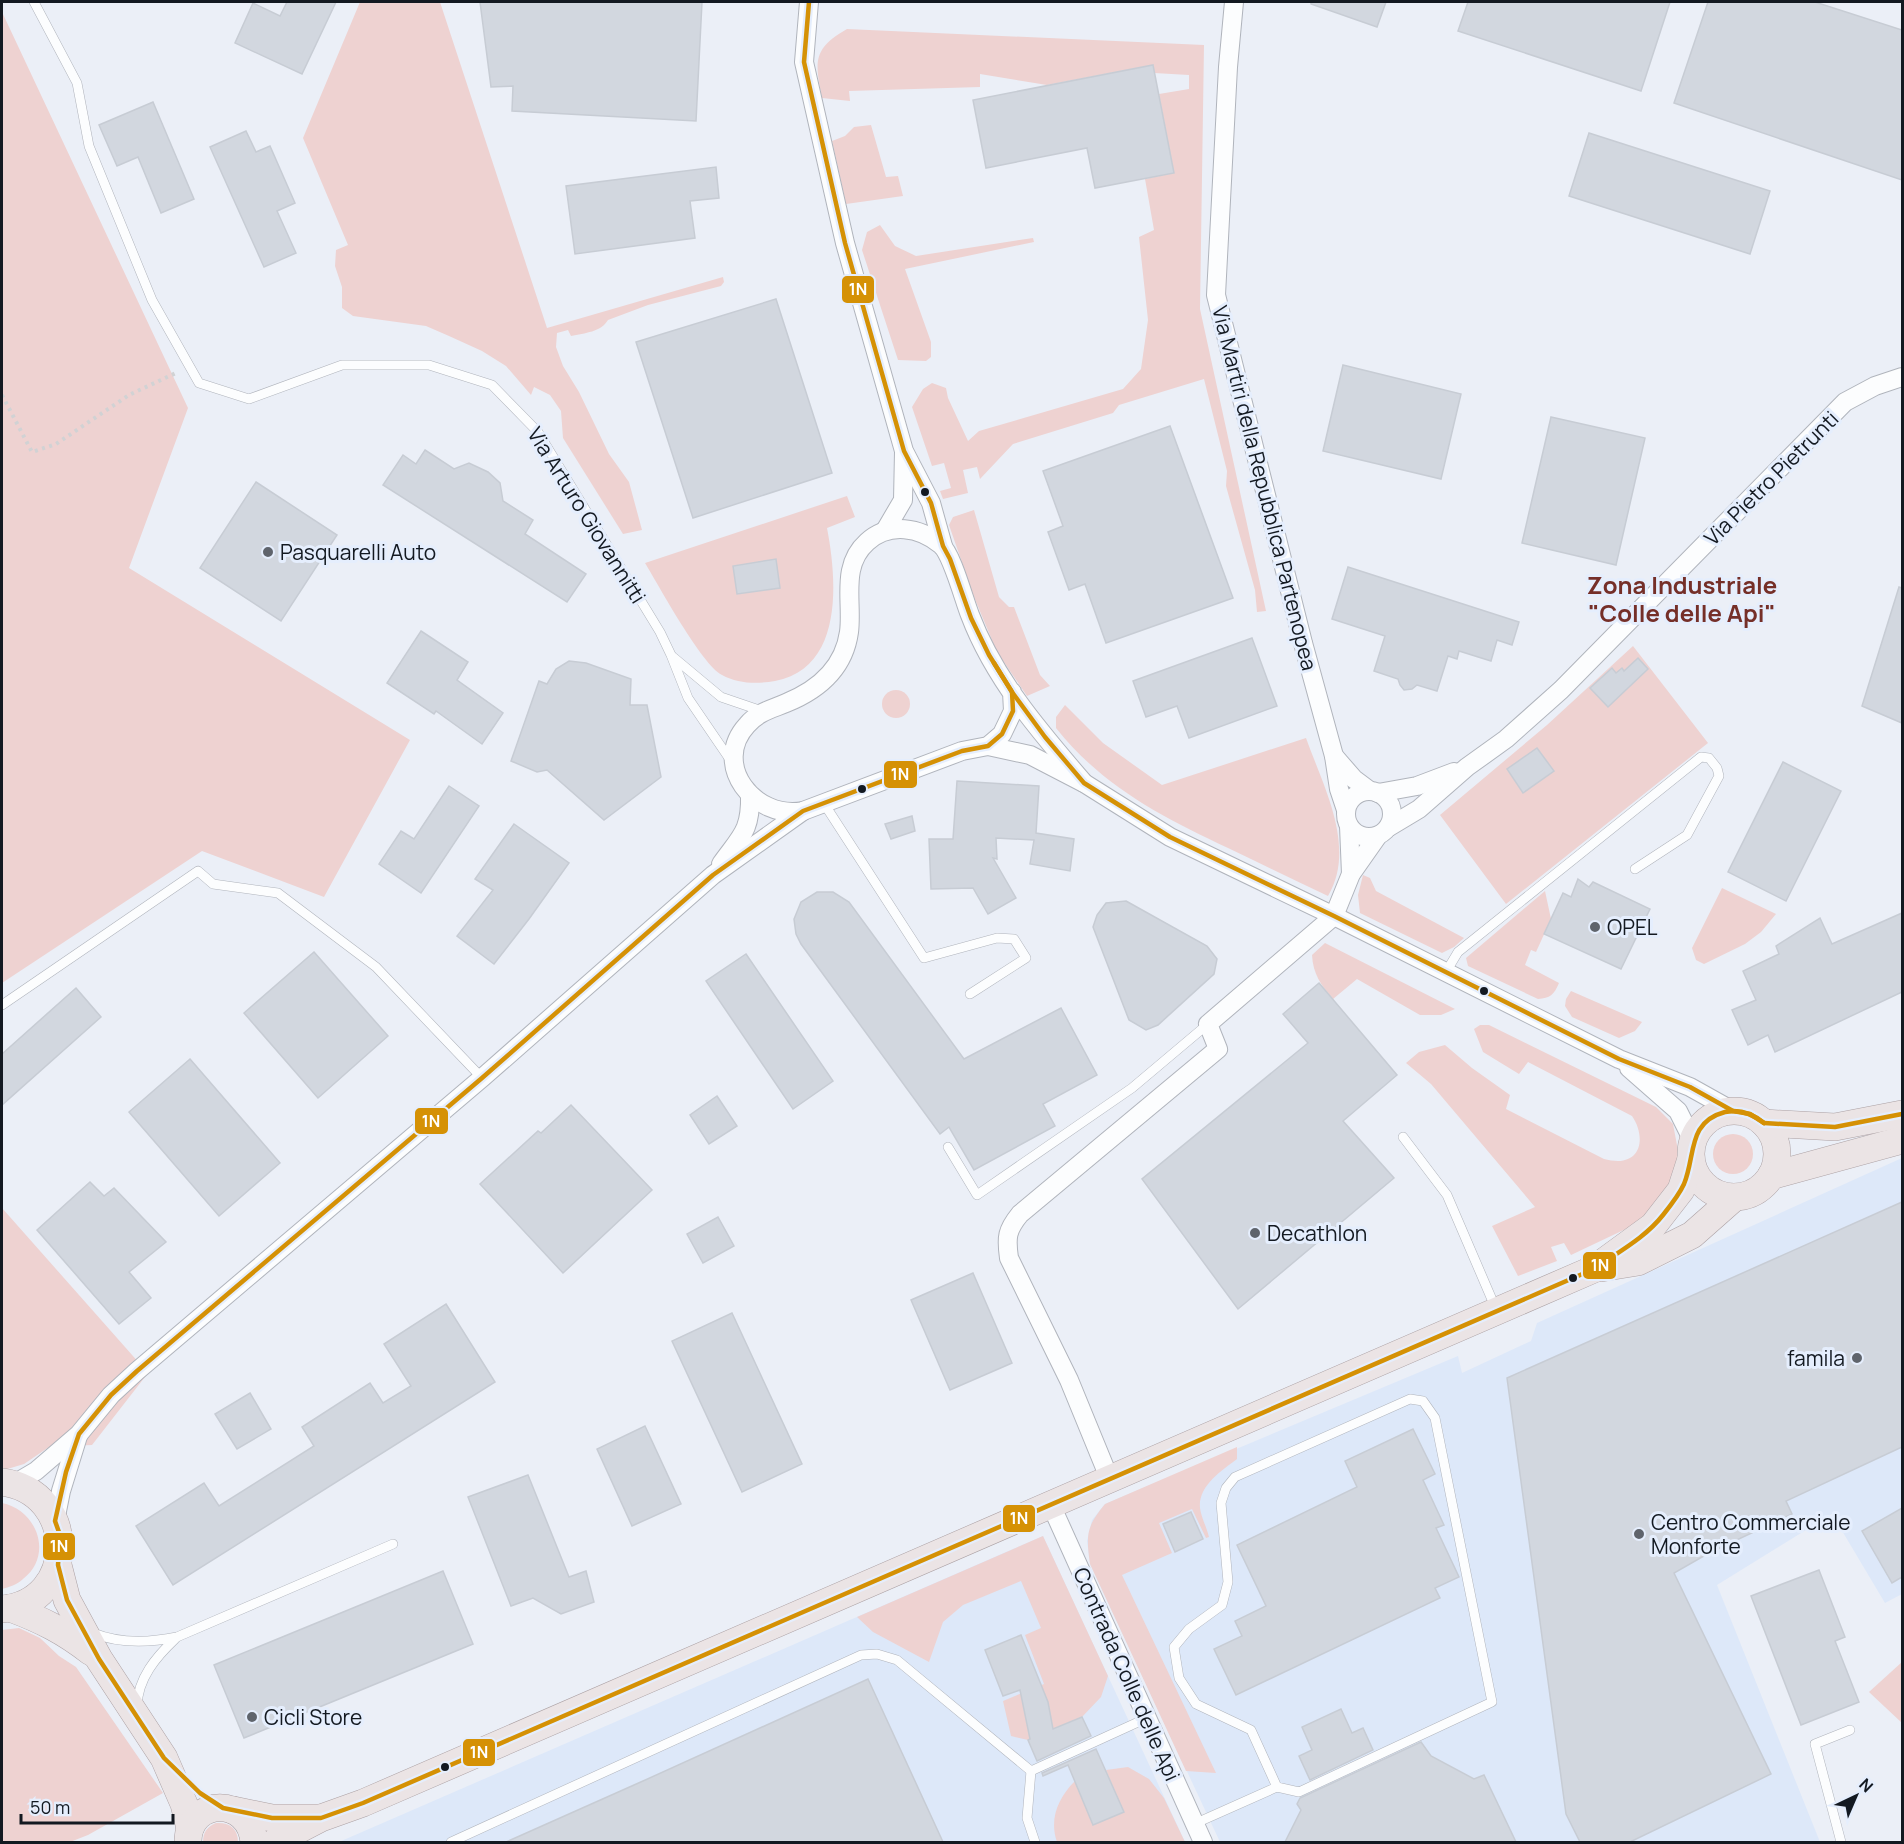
<svg xmlns="http://www.w3.org/2000/svg" width="1904" height="1844" font-family="Manrope,sans-serif">
<style>
.built{fill:#dde8f9}
.green{fill:#eed2d1}
.building{fill:#d2d7df;stroke:#c7ccd4;stroke-width:1.5}
.lines{fill:none;stroke-linecap:round;stroke-linejoin:round}
.lane-casing{stroke:#b0b4bc;stroke-width:10}
.street-casing{stroke:#b0b4bc;stroke-width:20}
.primary-casing{stroke:#aca1a4;stroke-width:28}
.path{stroke:#d1d2d4;stroke-width:4;stroke-dasharray:3 4.5;stroke-linecap:butt}
.lane{stroke:#fcfdfe;stroke-width:9}
.street{stroke:#fcfdfe;stroke-width:18}
.primary{stroke:#ebe4e5;stroke-width:27}
.bus-1-casing{stroke:#e5eefd;stroke-width:9}
.bus-1{stroke:#d59105;stroke-width:4.5}
.bus-dot{fill:#131921;stroke:#e5eefd;stroke-width:2}
.poi-dot{fill:#5f646c;stroke:#e5eefd;stroke-width:2}
.labels{text-anchor:middle;dominant-baseline:central;stroke-width:6;stroke-linejoin:round;paint-order:stroke}
.street-label{font-size:21px;fill:#131921;stroke:#e5eefd}
.poi-label{font-size:21px;fill:#131921;stroke:#e5eefd;text-anchor:start}
.quarter-label{font-size:24px;font-weight:bold;fill:#752f28;stroke:#e5eefd}
.line-badge{stroke:#e5eefd;stroke-width:2}
.badge-label{font-size:16px;text-anchor:middle;font-weight:bold;fill:#fff}
</style>
<rect width="100%" height="100%" fill="#ebeff7"/>
<g class="built">
<polygon points="1902,1158 1902,1594 1885,1603 1832,1514 1717,1585 1820,1842 1220,1842 1090,1564 1087,1541 1092,1520 1105,1504 1458,1356 1462,1373 1531,1341 1537,1323"/>
<polygon points="1043,1536 1185,1842 339,1842"/>
</g>
<g class="green">
<path d="M360,2h80l107,326 176,-51 1,5 -3,4 -73,19 -40,15c-7,12 -23,13 -37,16l-3,-6 -11,3 -1,14 7,19 16,26 30,62 20,28 13,48 -19,4 -60,-96 -2,-27 -11,-16 -16,-8 -3,8 -25,-29 -24,-15 -33,-15 -23,-10 -73,-10 -11,-8v-21l-7,-21 1,-16 12,-5 -45,-107z"/>
<polygon points="2,12 188,408 129,568 410,740 324,897 202,851 2,983"/>
<path d="M847,29l357,16 -4,264 66,302 -9,1 -2,-22 -29,-104 1,-15 -23,-92 -85,26 -6,8 -100,31 -33,35 -3,-12 -14,3 5,23 -25,6 -3,-8 11,-3 -7,-25 -12,3 -20,-59 11,-18 9,-6 14,5 2,10 20,43 11,-10 144,-42 18,-20 7,-49 -9,-83 15,-7 -9,-51 29,-6 -15,-79 30,-5v-14l-35,-2 -2,-8 -105,20 -67,-11v13l-131,4 1,10 -28,-3c-7,-36 -10,-49 25,-69z"/>
<polygon points="871,125 886,177 898,176 903,196 846,204 832,141 845,136 854,127"/>
<polygon points="880,225 895,246 916,256 1033,238 1034,242 905,269 931,342 931,357 926,361 898,360 862,250 867,232"/>
<path d="M847,496l8,21 -28,11c10,52 17,140 -52,153 -17,3 -37,3 -53,-6 -20,-10 -63,-89 -77,-112z"/>
<polygon points="974,510 999,597 1009,607 1014,607 1040,675 1050,686 1027,696 997,652 974,597 949,525 953,517"/>
<polygon points="1633,646 1708,743 1506,904 1440,815 1547,725"/>
<circle cx="896" cy="704" r="14"/>
<path d="M1065,705l38,38 59,42 144,-47c17,48 51,109 22,158 -33,-16 -67,-32 -100,-48 -66,-31 -126,-62 -172,-120v-11z"/>
<polygon points="1363,875 1370,878 1376,891 1464,938 1454,947 1442,953 1360,913 1358,895"/>
<polygon points="1722,888 1776,914 1761,932 1745,944 1704,964 1696,960 1692,948"/>
<path d="M1545,891l6,28 -15,33 -5,-2 -6,15 34,18c-5,12 -9,15 -21,16l-70,-33 -2,-8z"/>
<path d="M1325,943l130,66 -14,6h-21l-63,-36 -24,20c-12,-14 -20,-25 -21,-44z"/>
<polygon points="1571,991 1642,1022 1635,1031 1619,1038 1572,1017 1565,1006 1566,999"/>
<path d="M1480,1025h9l167,82 17,17 7,37 -20,43 -30,23 -59,28 -7,-12 -13,4 6,14 -39,15 -26,-50 43,-19 -104,-123 -25,-21 13,-11 26,-7 27,23 38,27 -4,14 98,50c4,1 10,2 14,2 26,-1 26,-28 14,-45l-104,-54 -9,12 -36,-22 -9,-23z"/>
<circle cx="1733" cy="1154" r="20"/>
<polygon points="2,1208 148,1373 92,1445 49,1447 24,1464 4,1470 2,1470"/>
<path d="M1237,1447v12c-16,12 -39,27 -37,49 1,9 7,20 9,29l-3,1 -14,-29 -33,14 13,30 -50,22 94,198 -30,-2 -96,-207c-4,-29 -4,-37 15,-60z"/>
<path d="M2,1503c35,7 52,52 21,76 -6,6 -14,8 -21,10z"/>
<polygon points="1043,1536 1108,1676 1101,1697 1082,1717 1028,1740 1011,1736 1003,1701 1044,1684 1025,1635 1041,1628 1021,1581 963,1605 943,1622 929,1662 873,1632 857,1617"/>
<polygon points="19,1628 40,1638 59,1656 76,1667 163,1793 88,1835 70,1842 2,1842 2,1630"/>
<polygon points="1902,1662 1902,1723 1869,1692"/>
<path d="M1128,1767l21,12 15,19 21,44h-128c-8,-23 1,-44 18,-61l48,30 -17,-41z"/>
<path d="M216,1823c14,-1 22,6 22,19h-35c0,-10 4,-15 13,-19z"/>
</g>
<g class="building">
<polygon points="287,2 336,2 302,74 235,43 253,3 280,16"/>
<polygon points="480,2 702,2 696,121 512,111 513,86 491,87"/>
<polygon points="1311,2 1386,2 1377,27 1311,4"/>
<polygon points="1468,2 1670,2 1641,91 1458,31"/>
<polygon points="1708,2 1815,2 1902,30 1902,180 1674,103"/>
<polygon points="1153,65 1174,173 1095,188 1087,148 986,168 973,100"/>
<polygon points="153,102 194,199 161,213 138,157 117,166 99,125"/>
<polygon points="246,131 256,152 270,146 295,203 277,211 296,253 264,267 210,147"/>
<polygon points="1589,133 1770,191 1750,254 1569,196"/>
<polygon points="716,167 719,198 690,201 695,238 575,254 566,186"/>
<polygon points="776,299 832,473 693,518 636,342"/>
<polygon points="1343,365 1461,394 1441,479 1323,451"/>
<polygon points="1551,417 1645,438 1616,565 1522,543"/>
<polygon points="1170,426 1233,598 1106,643 1085,584 1069,590 1048,532 1063,526 1043,471"/>
<polygon points="425,450 454,469 469,463 488,472 500,483 503,501 533,520 525,534 586,574 567,602 383,485 403,455 416,464"/>
<polygon points="256,482 337,535 281,621 200,568"/>
<polygon points="776,559 780,588 737,594 733,566"/>
<polygon points="1348,567 1519,622 1512,645 1497,640 1491,661 1459,651 1457,659 1448,656 1437,691 1417,685 1412,689 1404,690 1400,685 1398,679 1374,671 1385,636 1332,619"/>
<polygon points="1899,587 1902,588 1902,723 1862,706"/>
<polygon points="421,631 468,662 457,680 503,713 482,744 436,711 434,714 387,683"/>
<polygon points="1252,638 1277,706 1189,738 1177,706 1146,717 1133,681"/>
<polygon points="1638,658 1648,669 1608,707 1590,688 1612,668 1616,673 1622,668 1624,671"/>
<polygon points="569,661 586,663 631,679 630,705 647,705 661,777 604,820 547,770 537,772 511,761 539,681 547,684 556,669"/>
<polygon points="1537,748 1554,771 1523,793 1507,769"/>
<polygon points="1783,762 1841,791 1786,901 1728,872"/>
<polygon points="957,781 1039,786 1036,833 1074,839 1070,871 1030,864 1034,840 996,838 997,859 993,858 1016,898 988,914 973,888 931,889 929,839 953,839"/>
<polygon points="449,786 479,806 421,893 379,864 401,831 414,839"/>
<polygon points="912,816 915,831 891,839 885,824"/>
<polygon points="514,824 569,863 529,919 494,964 457,936 493,890 475,879"/>
<polygon points="1578,879 1589,887 1593,882 1650,909 1621,969 1544,934 1563,893 1571,897"/>
<polygon points="817,892 833,892 849,902 964,1059 1061,1008 1097,1075 1043,1104 1055,1126 974,1170 949,1127 940,1134 801,944 796,934 794,919 801,902"/>
<polygon points="1126,901 1207,946 1217,959 1214,974 1158,1025 1146,1030 1129,1020 1093,927 1097,915 1106,903"/>
<polygon points="1902,913 1902,992 1775,1052 1768,1035 1748,1045 1732,1010 1756,1000 1743,971 1779,954 1776,946 1820,918 1832,944"/>
<polygon points="314,952 388,1036 318,1098 244,1013"/>
<polygon points="746,954 833,1081 793,1109 706,981"/>
<polygon points="1319,983 1397,1075 1343,1121 1394,1178 1238,1309 1142,1179 1308,1043 1283,1014"/>
<polygon points="76,988 101,1017 2,1105 2,1054"/>
<polygon points="190,1059 280,1163 219,1216 129,1112"/>
<polygon points="717,1096 737,1126 709,1144 690,1115"/>
<polygon points="571,1105 652,1190 563,1273 480,1184 538,1131 541,1133"/>
<polygon points="90,1182 104,1196 114,1188 166,1242 129,1272 151,1298 119,1324 37,1230"/>
<polygon points="1902,1202 1902,1447 1786,1501 1792,1514 1709,1553 1674,1573 1771,1774 1630,1842 1580,1842 1566,1814 1507,1378"/>
<polygon points="718,1217 734,1246 703,1263 687,1234"/>
<polygon points="973,1273 1012,1363 950,1390 911,1300"/>
<polygon points="446,1304 495,1382 173,1585 136,1526 204,1483 219,1506 314,1446 302,1427 370,1383 383,1403 411,1386 384,1344"/>
<polygon points="732,1313 802,1464 742,1492 672,1341"/>
<polygon points="250,1393 271,1429 237,1449 215,1414"/>
<polygon points="645,1426 681,1504 632,1526 597,1449"/>
<polygon points="1413,1429 1435,1474 1423,1480 1444,1525 1436,1528 1459,1577 1435,1588 1440,1598 1236,1695 1214,1649 1242,1636 1235,1621 1266,1606 1237,1545 1357,1487 1345,1461"/>
<polygon points="528,1475 569,1577 586,1571 594,1602 561,1614 533,1598 511,1606 468,1497"/>
<polygon points="1902,1508 1902,1577 1892,1583 1862,1531"/>
<polygon points="1191,1512 1203,1539 1175,1552 1163,1524"/>
<polygon points="1819,1570 1845,1637 1835,1641 1859,1702 1801,1725 1751,1596"/>
<polygon points="443,1571 473,1644 244,1738 214,1665"/>
<polygon points="1021,1635 1048,1702 1053,1729 1082,1717 1091,1736 1037,1761 1028,1740 1030,1739 1020,1690 1003,1696 985,1650"/>
<polygon points="868,1679 943,1842 506,1842 643,1781"/>
<polygon points="1341,1709 1352,1733 1363,1728 1373,1750 1310,1780 1299,1756 1312,1750 1302,1727"/>
<polygon points="1421,1742 1431,1756 1474,1779 1484,1775 1516,1842 1285,1842 1301,1810 1297,1804 1300,1798"/>
<polygon points="1096,1749 1124,1812 1093,1825 1068,1765 1043,1776 1042,1773"/>
</g>
<g class="lines">
<defs>
<g id="lane">
<polyline points="34,2 77,83 89,146 152,300 199,383 249,399 342,365 429,365 492,385 538,432 660,632 671,655 688,698 731,761"/>
<polyline points="673,657 721,697 762,711"/>
<polyline points="823,802 924,958 997,938 1014,939 1026,958 970,994"/>
<polyline points="1446,972 1458,952 1701,757 1709,758 1717,768 1719,776 1687,835 1635,869"/>
<polyline points="2,1005 198,871 213,884 278,893 376,967 482,1078"/>
<polyline points="1403,1137 1447,1195 1496,1309"/>
<polyline points="948,1147 977,1195 1132,1088 1208,1024"/>
<path d="M93,1633c27,11 55,10 84,4l216,-93"/>
<path d="M137,1706c1,-28 19,-49 38,-67"/>
<polyline points="1031,1771 1027,1818 1035,1842"/>
<polyline points="1194,1824 1277,1787 1299,1792 1492,1702 1435,1418 1423,1401 1410,1399 1235,1477 1226,1488 1221,1503 1228,1582 1222,1605 1189,1629 1174,1647 1179,1678 1196,1704 1251,1730 1277,1787"/>
<polyline points="451,1842 861,1655 877,1654 897,1660 1031,1771 1147,1718"/>
<polyline points="1841,1842 1815,1744 1850,1730"/>
</g>
<g id="street">
<polyline points="809,2 804,62 845,243 904,451 931,503 943,546"/>
<polyline points="1234,2 1228,67 1216,295 1303,643 1334,756 1339,789 1346,810"/>
<polyline points="886,529 903,500 904,452"/>
<path d="M1012,692l1,19 -11,23 -14,12 -26,5 -159,60c-49,9 -92,-47 -56,-86 11,-13 25,-16 39,-22 32,-13 58,-35 63,-71 4,-30 -9,-66 18,-90 22,-20 53,-15 74,3 11,9 23,55 29,70 24,64 71,118 114,168"/>
<polyline points="988,746 1030,755 1084,783 1170,837 1334,916 1619,1059 1690,1087 1733,1111"/>
<polyline points="1334,756 1354,779 1370,791"/>
<circle cx="1369" cy="814" r="23"/>
<polyline points="1378,793 1417,786 1454,772"/>
<polyline points="1349,826 1351,874"/>
<polyline points="1389,827 1419,809 1467,767 1506,739 1561,690 1845,402 1875,386 1902,377"/>
<path d="M721,864c20,-28 30,-33 29,-69"/>
<polyline points="1629,1068 1678,1111 1693,1141"/>
<path d="M1110,1480l-41,-100 -60,-122c-3,-21 -2,-28 11,-44l198,-165 -10,-25 126,-108 17,-42 26,-37"/>
<polyline points="14,1484 36,1471 79,1434 111,1395 137,1371 482,1078 713,875 803,811"/>
<polyline points="1051,1505 1203,1842"/>
<polyline points="55,1521 61,1491 78,1436"/>
</g>
<g id="primary">
<circle cx="1734" cy="1154" r="43"/>
<polyline points="1764,1123 1835,1127 1902,1114"/>
<polyline points="1771,1176 1902,1140"/>
<polyline points="1601,1268 1638,1262 1692,1235 1735,1197"/>
<path d="M2,1482c77,10 76,121 0,127"/>
<polyline points="58,1565 67,1600 99,1659 164,1758 184,1804 190,1828"/>
<path d="M10,1608c32,12 54,23 81,44"/>
<polyline points="233,1810 272,1818 317,1818"/>
<path d="M188,1841c1,-44 62,-45 66,1"/>
<polyline points="275,1842 321,1818 363,1803 1594,1269 1653,1226 1681,1190 1691,1159"/>
</g>
</defs>
<use href="#lane" class="lane-casing"/>
<use href="#street" class="street-casing"/>
<use href="#primary" class="primary-casing"/>
<polyline class="path" points="2,395 32,452 56,444 129,395 178,372"/>
<use href="#lane" class="lane"/>
<use href="#street" class="street"/>
<use href="#primary" class="primary"/>
<defs>
<g id="bus-1">
<path d="M809,2l-5,60 41,181 59,208 27,52 12,43 7,13 21,59 18,37 23,37 1,19 -11,23 -14,12 -26,5 -159,60 -90,64 -231,203 -345,293 -26,24 -32,39 -13,38 -11,49 5,14 -2,30 9,35 32,59 65,99 36,35 23,15 49,10h49l42,-15 1231,-534c24,-17 51,-31 69,-54 8,-10 16,-20 21,-31 12,-29 3,-62 41,-72 15,-3 28,2 39,11"/>
<polyline points="994,663 1012,692 1045,737 1084,783 1170,837 1334,916 1619,1059 1690,1087 1733,1111 1750,1114 1764,1123"/>
<polyline points="1764,1123 1835,1127 1902,1114"/>
</g>
</defs>
<use href="#bus-1" class="bus-1-casing"/>
<use href="#bus-1" class="bus-1"/>
</g>
<g class="bus-dot">
<circle cx="925" cy="492" r="5"/>
<circle cx="862" cy="789" r="5"/>
<circle cx="1484" cy="991" r="5"/>
<circle cx="1573" cy="1278" r="5"/>
<circle cx="445" cy="1767" r="5"/>
</g>
<g class="poi-dot">
<circle cx="268" cy="552" r="6"/>
<circle cx="1595" cy="927" r="6"/>
<circle cx="1255" cy="1233" r="6"/>
<circle cx="1857" cy="1358" r="6"/>
<circle cx="1639" cy="1534" r="6"/>
<circle cx="252" cy="1717" r="6"/>
</g>
<g class="labels">
<g class="street-label">
<text transform="translate(1771 478) rotate(-45)">Via Pietro Pietrunti</text>
<text transform="translate(1265 488) rotate(76)">Via Martiri della Repubblica Partenopea</text>
<text transform="translate(587 515) rotate(58)">Via Arturo Giovannitti</text>
<text transform="translate(1127 1674) rotate(66)">Contrada Colle delle Api</text>
</g>
<g class="poi-label">
<text x="280" y="552">Pasquarelli Auto</text>
<text x="1607" y="927">OPEL</text>
<text x="1267" y="1233">Decathlon</text>
<text x="1845" y="1358" text-anchor="end">famila</text>
<text x="1651" y="1522">Centro Commerciale<tspan x="1651" dy="24">Monforte</tspan></text>
<text x="264" y="1717">Cicli Store</text>
</g>
<g class="quarter-label">
<text x="1682" y="584">Zona Industriale<tspan x="1682" dy="28">"Colle delle Api"</tspan></text>
</g>
</g>
<g class="line-badge">
<rect x="841" y="275" width="34" height="29" rx="6" fill="#d59105"/>
<rect x="883" y="760" width="35" height="29" rx="6" fill="#d59105"/>
<rect x="414" y="1107" width="35" height="28" rx="6" fill="#d59105"/>
<rect x="1582" y="1251" width="35" height="29" rx="6" fill="#d59105"/>
<rect x="1002" y="1504" width="34" height="29" rx="6" fill="#d59105"/>
<rect x="42" y="1532" width="34" height="29" rx="6" fill="#d59105"/>
<rect x="462" y="1738" width="34" height="29" rx="6" fill="#d59105"/>
</g>
<g class="badge-label">
<text x="858" y="295">1N</text>
<text x="900" y="780">1N</text>
<text x="431" y="1127">1N</text>
<text x="1600" y="1271">1N</text>
<text x="1019" y="1524">1N</text>
<text x="59" y="1552">1N</text>
<text x="479" y="1758">1N</text>
</g>
<rect width="1904" height="1844" fill="none" stroke="#131921" stroke-width="6"/>
<g transform="translate(1856 1796) rotate(44)" stroke="#e5eefd" stroke-width="4.5" paint-order="stroke">
<path d="M0-4.5L10 22L0 15L-10 22Z" fill="#131921"/>
<text y="-9" font-size="16" font-weight="bold" text-anchor="middle" fill="#131921">N</text>
</g>
<path d="M21 1814v9h152v-9" fill="none" stroke="#131921" stroke-width="3"/>
<text x="30" y="1814" font-size="18" fill="#131921" stroke="#e5eefd" stroke-width="4.5" paint-order="stroke">50 m</text>
</svg>
